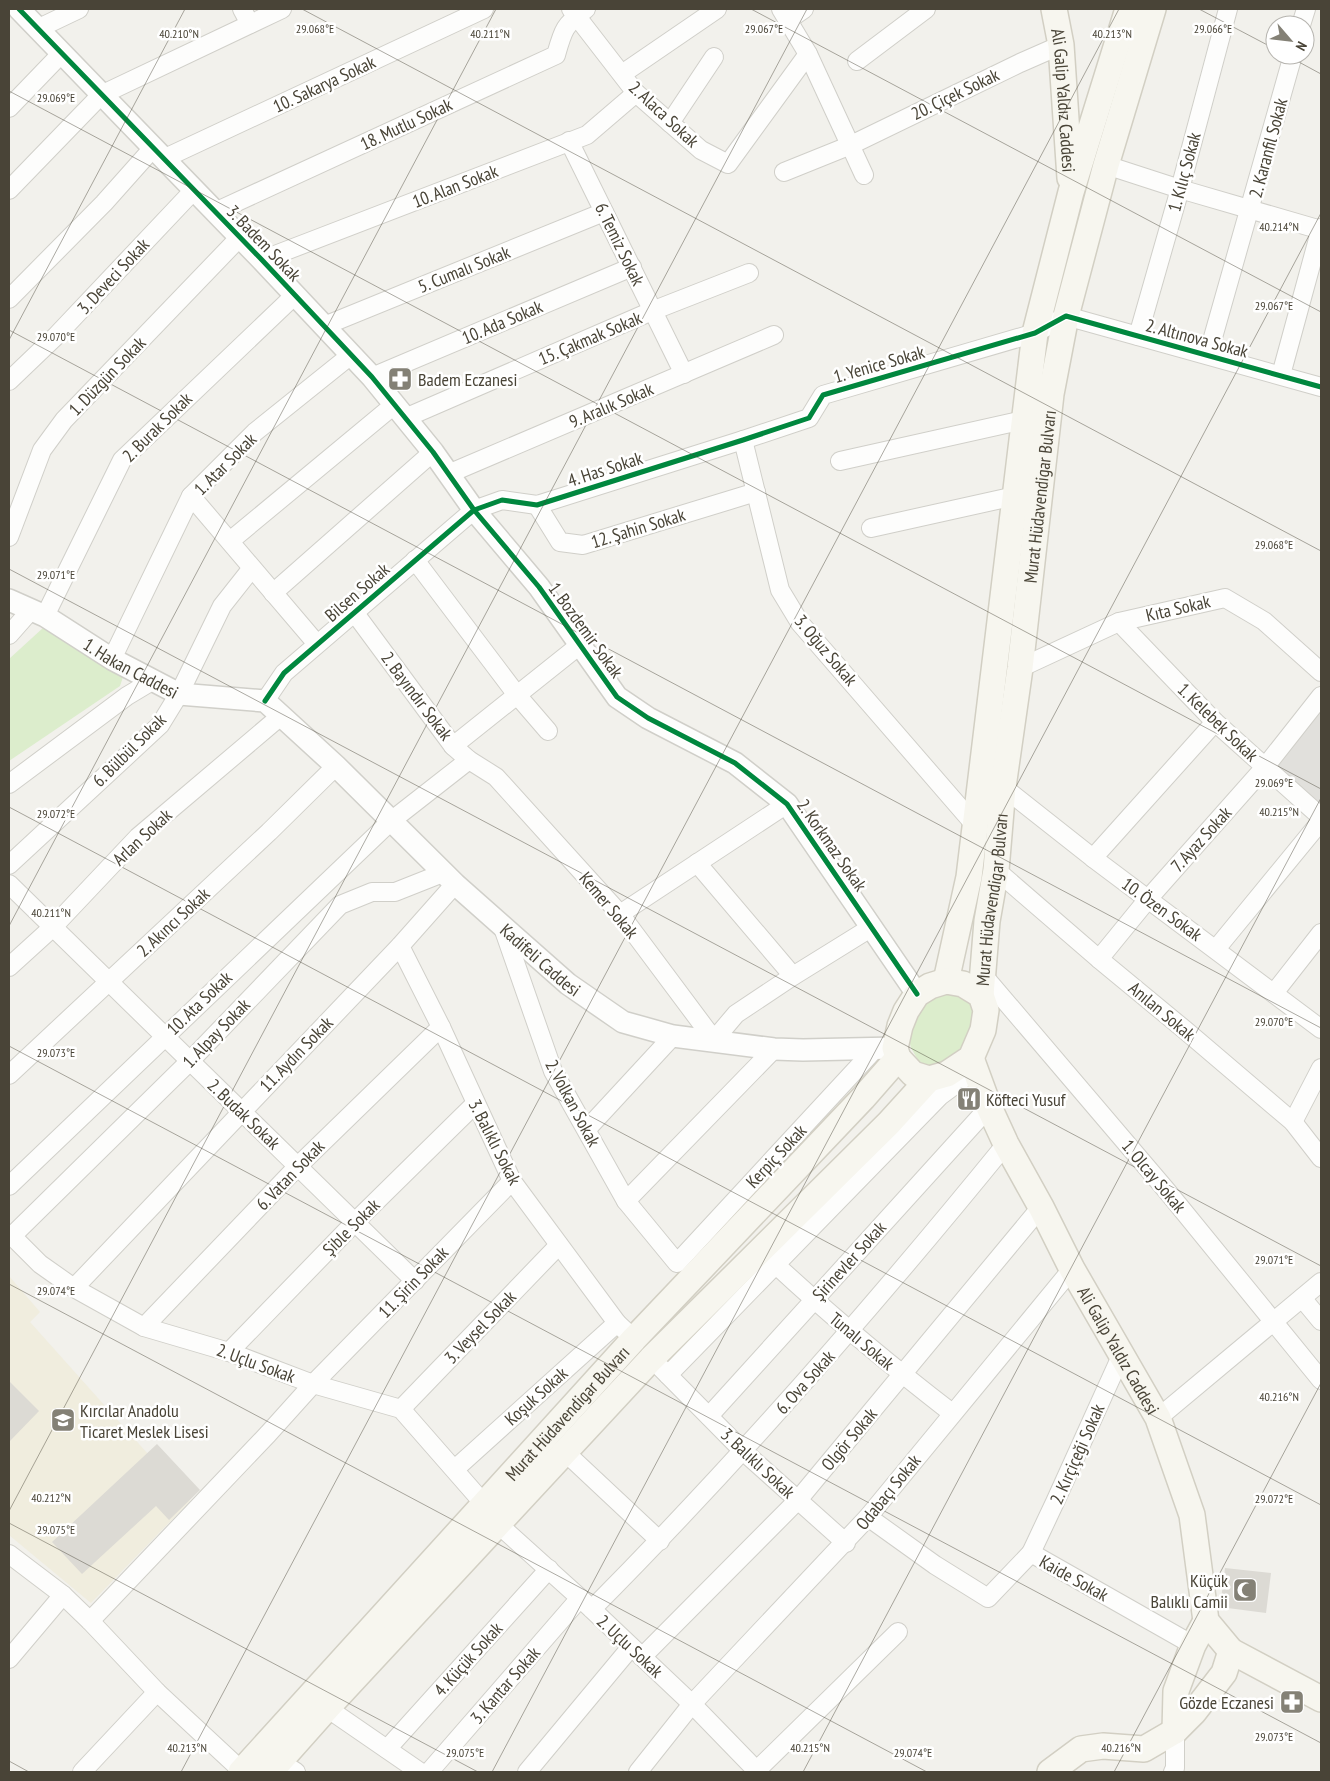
<svg xmlns="http://www.w3.org/2000/svg" width="1330" height="1781" font-family="'PT Sans Narrow',sans-serif">
<style>
.education{fill:#f0edde}
.green{fill:#dcedcc}
.parking{fill:#e1e0dc}
.building{fill:#dcdad4}
.lines{fill:none;stroke-linecap:round;stroke-linejoin:round}
.minor-casing{stroke:#d0cfc9;stroke-width:20}
.tertiary-casing{stroke:#d0cfc9;stroke-width:24}
.secondary-casing{stroke:#d2cfc3;stroke-width:28}
.minor{stroke:#fdfdfc;stroke-width:18}
.tertiary{stroke:#fdfdfc;stroke-width:21}
.secondary{stroke:#f7f6ef;stroke-width:25}
.cycleway-casing{stroke:#fff;stroke-width:8}
.cycleway{stroke:#00873e;stroke-width:5}
.ticks{fill:none;stroke:#494437;stroke-width:1;stroke-opacity:0.45}
.labels{text-anchor:middle;dominant-baseline:central;stroke-width:5;stroke-linejoin:round;paint-order:stroke}
.street-label{font-size:18px;fill:#494437;stroke:#fff}
.poi-label{font-size:18px;fill:#494437;stroke:#fff;text-anchor:start}
.ticks-label{font-size:12px;text-anchor:middle;fill:#494437;stroke:#fff;stroke-width:5;stroke-linejoin:round;paint-order:stroke}
</style>
<rect width="100%" height="100%" fill="#f2f1ec"/>
<polygon class="education" points="9,1276 40,1312 30,1322 190,1501 91,1603 9,1535"/>
<g class="green">
<polygon points="44,627 123,677 120,686 9,761 9,659"/>
<path d="M942,994c8,1 20,0 27,6 14,13 -4,53 -18,61 -6,4 -16,5 -22,7l-11,-8 -7,-12 -3,-12 1,-11 18,-25z"/>
</g>
<polygon class="parking" points="1321,707 1321,805 1276,765"/>
<g class="building">
<polygon points="9,1381 39,1411 9,1442"/>
<polygon points="157,1444 200,1490 169,1520 156,1506 82,1574 52,1542"/>
<polygon points="1225,1568 1271,1573 1266,1613 1220,1607"/>
</g>
<g class="lines">
<defs>
<g id="minor">
<polyline points="242,9 250,24"/>
<polyline points="571,9 636,93 701,150 728,164 808,54"/>
<polyline points="781,9 808,54 864,175"/>
<polyline points="788,20 804,9"/>
<polyline points="1301,25 1306,9"/>
<polyline points="37,29 79,9"/>
<polyline points="857,61 926,9"/>
<polyline points="622,74 717,9"/>
<polyline points="9,108 61,54"/>
<polyline points="670,123 714,57"/>
<polyline points="569,141 684,374"/>
<polyline points="163,159 484,9"/>
<polyline points="1106,165 1180,189 1321,230"/>
<polyline points="784,172 851,145 1020,63 1061,45"/>
<polyline points="9,190 101,95 282,9"/>
<path d="M215,212l341,-157c7,-25 8,-30 30,-46"/>
<polyline points="262,260 587,135 636,93"/>
<polyline points="9,299 104,203 153,148"/>
<polyline points="324,326 604,212"/>
<polyline points="1138,336 1180,189 1228,9"/>
<polyline points="1208,355 1293,55"/>
<polyline points="1281,375 1321,228"/>
<polyline points="372,377 632,267"/>
<polyline points="9,381 56,336 194,190"/>
<polyline points="405,418 652,311 749,273"/>
<polyline points="743,440 780,590 800,623 975,825"/>
<polyline points="840,461 1024,420"/>
<polyline points="448,474 774,335"/>
<polyline points="191,496 317,644"/>
<polyline points="537,505 560,542 583,545 756,492"/>
<polyline points="871,528 1015,496"/>
<polyline points="9,537 42,450 64,420 240,237"/>
<polyline points="230,541 394,405"/>
<polyline points="415,560 517,695 548,731"/>
<polyline points="273,593 433,452"/>
<polyline points="354,612 453,746 581,644"/>
<polyline points="45,616 122,460 295,295"/>
<polyline points="1119,622 1215,722 1321,817"/>
<polyline points="9,635 31,610"/>
<polyline points="112,659 191,496 255,432 351,355"/>
<polyline points="1020,668 1119,622 1225,598 1264,621 1321,672"/>
<polyline points="265,701 284,673 474,510 502,500 537,505 743,440 809,418 823,395 1035,333 1066,316 1321,387"/>
<polyline points="453,746 469,760 496,777 620,914 714,1040 736,1014 793,976 872,927"/>
<polyline points="9,784 127,696 152,681"/>
<polyline points="1003,787 1093,858 1321,1029"/>
<polyline points="1093,858 1215,722"/>
<polyline points="697,863 793,976"/>
<polyline points="9,865 160,725 179,694 222,606 252,568"/>
<polyline points="996,870 1099,959 1185,1030 1293,1122 1321,1158"/>
<polyline points="443,873 395,892 372,892 340,905 190,1061 12,1236 40,1264 74,1288 144,1327 229,1352 313,1384 401,1409 485,1505"/>
<polyline points="9,884 415,1281"/>
<polyline points="620,914 787,804"/>
<polyline points="502,925 553,1071 626,1201 677,1263 874,1050"/>
<polyline points="400,946 441,1027 512,1181 617,1323 634,1339"/>
<polyline points="1216,949 1321,821"/>
<polyline points="1099,959 1148,899 1265,767 1321,696"/>
<polyline points="9,967 53,927 138,837 282,715"/>
<polyline points="983,975 1167,1191 1321,1380"/>
<polyline points="1274,993 1321,933"/>
<polyline points="9,1075 269,832 336,766"/>
<polyline points="1293,1122 1321,1068"/>
<polyline points="587,1129 673,1036"/>
<polyline points="9,1186 391,821 469,760"/>
<polyline points="626,1201 774,1049"/>
<path d="M775,1264c57,53 116,102 177,149"/>
<polyline points="74,1288 400,946 455,884"/>
<polyline points="1302,1298 1321,1321"/>
<polyline points="144,1327 298,1166 441,1027"/>
<polyline points="229,1352 355,1222 475,1104"/>
<polyline points="661,1368 743,1451 846,1543"/>
<polyline points="668,1375 940,1096 975,1070"/>
<polyline points="401,1409 559,1245"/>
<polyline points="709,1416 989,1107"/>
<polyline points="1158,1418 1321,1282"/>
<polyline points="565,1452 660,1541"/>
<polyline points="455,1469 617,1323"/>
<polyline points="868,1517 935,1565 988,1598 1031,1553 1193,1645"/>
<polyline points="498,1524 580,1598 692,1704 758,1772"/>
<polyline points="1031,1553 1055,1502 1122,1354"/>
<polyline points="9,1554 63,1595 90,1621 268,1434 313,1384 512,1181"/>
<path d="M592,1609c146,-147 283,-304 414,-465"/>
<polyline points="90,1621 157,1692 242,1771"/>
<polyline points="642,1657 798,1500 1041,1207"/>
<polyline points="9,1659 63,1595"/>
<polyline points="327,1708 420,1772"/>
<polyline points="387,1749 549,1569"/>
<polyline points="279,1761 296,1772"/>
<polyline points="82,1772 157,1692"/>
<polyline points="429,1772 580,1598"/>
<polyline points="527,1772 631,1647"/>
<polyline points="638,1772 692,1704 868,1517 1072,1269"/>
<polyline points="755,1772 898,1632"/>
<polyline points="1173,1772 1175,1768 1175,1731"/>
</g>
<g id="tertiary">
<polyline points="19,9 262,260 372,377 433,452 474,510 539,587 617,697 648,718 735,763 787,804 917,994"/>
<path id="s1" d="M9,600l36,16 67,43 67,35 86,7 71,65 119,118 113,100 55,38 50,14 101,13 29,1 92,-2"/>
</g>
<g id="secondary">
<path id="s2" d="M1054,9l7,36 9,133"/>
<polyline points="946,981 969,877 1035,333 1071,192 1128,9"/>
<polygon points="946,981 963,984 981,995 986,1010 983,1030 971,1058 947,1074 929,1079 913,1074 898,1058 895,1048 900,1026 906,1011 917,994 930,986"/>
<path id="s3" d="M981,995l6,-74 9,-51 7,-83 17,-119 31,-274 15,-78 40,-151 47,-156"/>
<path id="s4" d="M971,1058l18,49 17,37 35,63 31,62 86,149 34,97 14,106 25,30 90,48"/>
<polyline points="1175,1731 1176,1691 1193,1645 1206,1621"/>
<path id="s5" d="M241,1772l393,-433 229,-241 35,-40"/>
<polyline points="270,1772 327,1708 651,1359 889,1123 929,1079"/>
<polyline points="1050,1772 1081,1749 1103,1746 1144,1749 1175,1731 1194,1712 1224,1673 1231,1651"/>
</g>
</defs>
<use href="#minor" class="minor-casing"/>
<use href="#tertiary" class="tertiary-casing"/>
<use href="#secondary" class="secondary-casing"/>
<use href="#minor" class="minor"/>
<use href="#tertiary" class="tertiary"/>
<use href="#secondary" class="secondary"/>
<defs>
<g id="cycleway">
<polyline points="19,9 262,260 372,377 433,452 474,510 539,587 617,697 648,718 735,763 787,804 917,994"/>
<polyline points="265,701 284,673 474,510 502,500 537,505 743,440 809,418 823,395 1035,333 1066,316 1321,387"/>
</g>
</defs>
<use href="#cycleway" class="cycleway-casing"/>
<use href="#cycleway" class="cycleway"/>
</g>
<path class="ticks" d="M302,9l1019,542M751,9l570,303M1199,9l76,40M1286,55l35,19M9,91l1312,698M9,330l1312,698M9,340l176,-331M9,569l1312,697M9,807l1312,698M9,926l487,-917M9,1046l1312,697M9,1284l918,488M9,1511l798,-1502M9,1523l469,249M9,1761l20,11M181,1772l938,-1763M492,1772l829,-1559M803,1772l518,-974M1114,1772l207,-389"/>
<defs>
<symbol id="pharmacy-square" viewBox="-11 -11 22 22"><rect x="-9" y="-9" width="18" height="18" rx="4" fill="#848176" stroke="#fff"/><path d="M-2-6h4v4h4v4h-4v4h-4v-4h-4v-4h4Z" fill="#fff"/></symbol>
<symbol id="restaurant-square" viewBox="-11 -11 22 22"><rect x="-9" y="-9" width="18" height="18" rx="4" fill="#848176" stroke="#fff"/><path d="M-5-6h1v4h1v-4h1v4h1v-4h1v5L-1.5 .5V6h-2V.5L-5-1ZM5-6V6H3V1.5H1.5Q1.5-4 5-6Z" fill="#fff"/></symbol>
<symbol id="school-square" viewBox="-11 -11 22 22"><rect x="-9" y="-9" width="18" height="18" rx="4" fill="#848176" stroke="#fff"/><path d="M0-5L7-2L0 1L-7-2ZM-4 1L0 2.5L4 1V4Q0 6-4 4Z" fill="#fff"/></symbol>
<symbol id="mosque-square" viewBox="-11 -11 22 22"><rect x="-9" y="-9" width="18" height="18" rx="4" fill="#848176" stroke="#fff"/><path d="M3.5-4.9A6 6 0 1 0 3.5 4.9A5 5 0 1 1 3.5-4.9Z" fill="#fff"/></symbol>
</defs>
<g fill-rule="evenodd">
<use href="#pharmacy-square" x="386" y="365" width="28" height="28"/>
<use href="#restaurant-square" x="955" y="1085" width="28" height="28"/>
<use href="#school-square" x="49" y="1406" width="28" height="28"/>
<use href="#mosque-square" x="1231" y="1576" width="28" height="28"/>
<use href="#pharmacy-square" x="1278" y="1688" width="28" height="28"/>
</g>
<g class="labels">
<g class="street-label">
<text transform="translate(324 84) rotate(-25)">10. Sakarya Sokak</text>
<text transform="translate(955 94) rotate(-26)">20. Çiçek Sokak</text>
<text stroke="none"><textPath href="#s2" startOffset="92">Ali Galip Yaldız Caddesi</textPath></text>
<text transform="translate(664 114) rotate(43)">2. Alaca Sokak</text>
<text transform="translate(406 124) rotate(-25)">18. Mutlu Sokak</text>
<text transform="translate(1268 148) rotate(-75)">2. Karanfil Sokak</text>
<text transform="translate(1184 172) rotate(-75)">1. Kılıç Sokak</text>
<text transform="translate(455 186) rotate(-21)">10. Alan Sokak</text>
<text transform="translate(264 243) rotate(46)">3. Badem Sokak</text>
<text transform="translate(620 244) rotate(64)">6. Temiz Sokak</text>
<text transform="translate(464 269) rotate(-22)">5. Cumalı Sokak</text>
<text transform="translate(113 276) rotate(-47)">3. Deveci Sokak</text>
<text transform="translate(502 322) rotate(-23)">10. Ada Sokak</text>
<text transform="translate(590 338) rotate(-23)">15. Çakmak Sokak</text>
<text transform="translate(1197 338) rotate(15)">2. Altınova Sokak</text>
<text transform="translate(879 364) rotate(-16)">1. Yenice Sokak</text>
<text transform="translate(107 376) rotate(-46)">1. Düzgün Sokak</text>
<text transform="translate(611 405) rotate(-23)">9. Aralık Sokak</text>
<text transform="translate(157 427) rotate(-45)">2. Burak Sokak</text>
<text transform="translate(225 464) rotate(-45)">1. Atar Sokak</text>
<text transform="translate(605 469) rotate(-18)">4. Has Sokak</text>
<text stroke="none"><textPath href="#s3" startOffset="502">Murat Hüdavendigar Bulvarı</textPath></text>
<text transform="translate(638 528) rotate(-17)">12. Şahin Sokak</text>
<text transform="translate(357 592) rotate(-41)">Bilsen Sokak</text>
<text transform="translate(1178 608) rotate(-13)">Kıta Sokak</text>
<text transform="translate(586 630) rotate(54)">1. Bozdemir Sokak</text>
<text transform="translate(826 650) rotate(50)">3. Oğuz Sokak</text>
<text stroke="none"><textPath href="#s1" startOffset="140">1. Hakan Caddesi</textPath></text>
<text transform="translate(417 696) rotate(53)">2. Bayındır Sokak</text>
<text transform="translate(1218 722) rotate(44)">1. Kelebek Sokak</text>
<text transform="translate(129 750) rotate(-45)">6. Bülbül Sokak</text>
<text transform="translate(142 837) rotate(-43)">Arlan Sokak</text>
<text transform="translate(1201 839) rotate(-48)">7. Ayaz Sokak</text>
<text transform="translate(832 845) rotate(55)">2. Korkmaz Sokak</text>
<text stroke="none"><textPath href="#s3" startOffset="96">Murat Hüdavendigar Bulvarı</textPath></text>
<text transform="translate(609 905) rotate(50)">Kemer Sokak</text>
<text transform="translate(1162 909) rotate(36)">10. Özen Sokak</text>
<text transform="translate(173 922) rotate(-43)">2. Akıncı Sokak</text>
<text stroke="none"><textPath href="#s1" startOffset="659">Kadifeli Caddesi</textPath></text>
<text transform="translate(199 1003) rotate(-44)">10. Ata Sokak</text>
<text transform="translate(1162 1011) rotate(40)">Anılan Sokak</text>
<text transform="translate(216 1033) rotate(-46)">1. Alpay Sokak</text>
<text transform="translate(296 1054) rotate(-46)">11. Aydın Sokak</text>
<text transform="translate(573 1103) rotate(62)">2. Volkan Sokak</text>
<text transform="translate(244 1114) rotate(44)">2. Budak Sokak</text>
<text transform="translate(495 1142) rotate(63)">3. Balıklı Sokak</text>
<text transform="translate(776 1156) rotate(-47)">Kerpiç Sokak</text>
<text transform="translate(290 1175) rotate(-46)">6. Vatan Sokak</text>
<text transform="translate(1154 1176) rotate(50)">1. Olcay Sokak</text>
<text transform="translate(351 1227) rotate(-45)">Şible Sokak</text>
<text transform="translate(849 1261) rotate(-48)">Şirinevler Sokak</text>
<text transform="translate(413 1282) rotate(-46)">11. Şirin Sokak</text>
<text transform="translate(480 1327) rotate(-46)">3. Veysel Sokak</text>
<text transform="translate(862 1341) rotate(40)">Tunalı Sokak</text>
<text stroke="none"><textPath href="#s4" startOffset="328">Ali Galip Yaldız Caddesi</textPath></text>
<text transform="translate(256 1363) rotate(20)">2. Uçlu Sokak</text>
<text transform="translate(805 1382) rotate(-48)">6. Ova Sokak</text>
<text transform="translate(536 1396) rotate(-42)">Koşuk Sokak</text>
<text stroke="none"><textPath href="#s5" startOffset="485">Murat Hüdavendigar Bulvarı</textPath></text>
<text transform="translate(849 1439) rotate(-50)">Olgör Sokak</text>
<text transform="translate(1077 1454) rotate(-66)">2. Kırçiçeği Sokak</text>
<text transform="translate(758 1463) rotate(43)">3. Balıklı Sokak</text>
<text transform="translate(888 1492) rotate(-51)">Odabaçı Sokak</text>
<text transform="translate(1074 1578) rotate(29)">Kaide Sokak</text>
<text transform="translate(630 1646) rotate(43)">2. Uçlu Sokak</text>
<text transform="translate(468 1659) rotate(-48)">4. Küçük Sokak</text>
<text transform="translate(505 1685) rotate(-49)">3. Kantar Sokak</text>
</g>
<g class="poi-label">
<text x="418" y="379">Badem Eczanesi</text>
<text x="986" y="1099">Köfteci Yusuf</text>
<text x="80" y="1410">Kırcılar Anadolu<tspan x="80" dy="21">Ticaret Meslek Lisesi</tspan></text>
<text x="1228" y="1580" text-anchor="end">Küçük<tspan x="1228" dy="21">Balıklı Camii</tspan></text>
<text x="1274" y="1702" text-anchor="end">Gözde Eczanesi</text>
</g>
</g>
<g class="ticks-label">
<text x="315" y="33">29.068°E</text>
<text x="764" y="33">29.067°E</text>
<text x="1213" y="33">29.066°E</text>
<text x="179" y="38">40.210°N</text>
<text x="490" y="38">40.211°N</text>
<text x="1112" y="38">40.213°N</text>
<text x="56" y="102">29.069°E</text>
<text x="1279" y="231">40.214°N</text>
<text x="1274" y="310">29.067°E</text>
<text x="56" y="341">29.070°E</text>
<text x="1274" y="549">29.068°E</text>
<text x="56" y="579">29.071°E</text>
<text x="1274" y="787">29.069°E</text>
<text x="1279" y="816">40.215°N</text>
<text x="56" y="818">29.072°E</text>
<text x="51" y="917">40.211°N</text>
<text x="1274" y="1026">29.070°E</text>
<text x="56" y="1057">29.073°E</text>
<text x="1274" y="1264">29.071°E</text>
<text x="56" y="1295">29.074°E</text>
<text x="1279" y="1401">40.216°N</text>
<text x="51" y="1502">40.212°N</text>
<text x="1274" y="1503">29.072°E</text>
<text x="56" y="1534">29.075°E</text>
<text x="1274" y="1741">29.073°E</text>
<text x="187" y="1752">40.213°N</text>
<text x="810" y="1752">40.215°N</text>
<text x="1121" y="1752">40.216°N</text>
<text x="465" y="1757">29.075°E</text>
<text x="913" y="1757">29.074°E</text>
</g>
<rect width="1330" height="1781" fill="none" stroke="#494437" stroke-width="20"/>
<g transform="translate(1290 40) rotate(118)"><circle r="24" fill="#ffffff" stroke="#b6b4af"/>
<path d="M0-4L9 19L0 12L-9 19Z" fill="#848176"/>
<text y="-8" font-size="14" font-weight="bold" text-anchor="middle" fill="#494437">N</text>
</g>
</svg>
